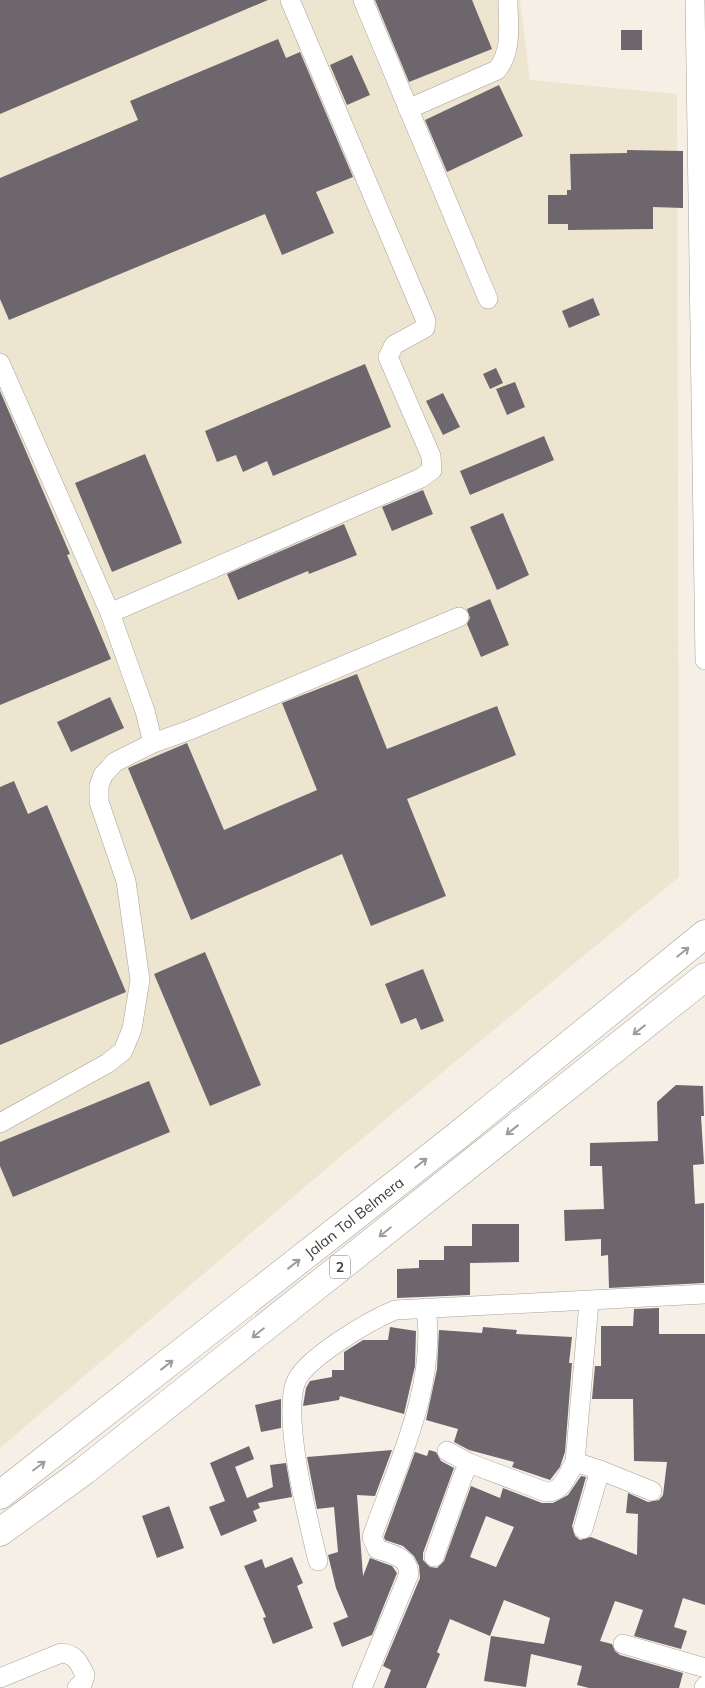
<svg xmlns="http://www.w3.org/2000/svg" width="705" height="1688" font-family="Mulish,sans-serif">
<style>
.industrial{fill:#eee5d0}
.building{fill:#6e666d;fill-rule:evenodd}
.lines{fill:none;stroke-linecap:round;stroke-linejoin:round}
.minor-casing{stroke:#a8a198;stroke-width:20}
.highway-casing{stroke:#a8a198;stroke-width:29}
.minor{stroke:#fff;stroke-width:19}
.highway{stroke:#fff;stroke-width:28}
.oneway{stroke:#9e9d9c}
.labels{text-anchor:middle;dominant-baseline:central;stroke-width:5;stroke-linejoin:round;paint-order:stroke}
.shield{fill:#fff;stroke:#787674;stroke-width:1}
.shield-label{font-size:14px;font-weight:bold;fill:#3e3b38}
.street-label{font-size:15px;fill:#3e3b38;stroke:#fff}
</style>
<rect width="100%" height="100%" fill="#f6efe6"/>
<polygon class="industrial" points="0,0 520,0 530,80 677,94 679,877 340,1157 0,1448"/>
<g class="building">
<polygon points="0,0 268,0 0,114"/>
<polygon points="375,0 472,0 492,49 409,82"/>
<rect x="621" y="30" width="21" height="20"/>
<polygon points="278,39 286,58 300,52 353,177 316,192 334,233 282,255 265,214 9,320 0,299 0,178 138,120 130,101"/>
<polygon points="352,55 370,95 347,105 330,65"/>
<polygon points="499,85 523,136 447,172 425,120"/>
<polygon points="627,150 683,151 683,208 653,207 653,229 568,230 568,224 548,224 548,195 567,195 567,190 571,190 570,154 627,153"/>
<polygon points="593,298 600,315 569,328 562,311"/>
<polygon points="365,364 391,427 273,476 267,461 243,472 236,455 217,462 205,431"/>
<polygon points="496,368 503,383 490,389 483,374"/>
<polygon points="515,382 525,407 507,415 496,389"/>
<polygon points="0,391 70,554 67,555 111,659 0,705"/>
<polygon points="443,393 460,427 443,435 426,401"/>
<polygon points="544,436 554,460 470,495 460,471"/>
<polygon points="145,454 182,543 112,572 75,483"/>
<polygon points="423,490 433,514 392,531 382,507"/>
<polygon points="503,513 529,575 497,590 470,527"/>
<polygon points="344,524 357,555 309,574 308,571 238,600 227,574"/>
<polygon points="490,599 509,645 481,657 467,624 470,618 467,609"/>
<polygon points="357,674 387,749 497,706 516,755 407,799 446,896 371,926 342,854 191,920 128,768 187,743 224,830 317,790 282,703"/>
<polygon points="110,697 124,728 71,752 57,722"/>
<polygon points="14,781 28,814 47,805 126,992 0,1045 0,787"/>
<polygon points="205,952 261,1085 210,1106 154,974"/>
<polygon points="423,969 444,1021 421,1030 416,1018 401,1024 385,984"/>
<polygon points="149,1081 170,1132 13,1197 0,1166 0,1142"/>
<polygon points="676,1085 703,1086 704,1116 701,1116 704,1164 693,1165 695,1204 704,1203 704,1283 609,1288 608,1255 601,1256 601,1239 565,1241 564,1210 604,1209 602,1166 590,1166 590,1143 658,1141 657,1102"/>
<polygon points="472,1224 519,1224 519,1262 470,1263 470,1295 397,1298 397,1269 419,1268 419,1260 444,1260 444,1246 472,1246"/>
<path d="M659,1308v26h46v271l-22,-7 -9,29 13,4 -6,18 -47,-13 9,-26 -28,-9 -15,40 12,3 3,7 5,4 63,18 -4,15h-90l-12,-3 5,-19 -51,-12 -5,33 -42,-6 7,-45 53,8 6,-26 -46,-18 -14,36 -40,-17 -13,33 3,2 -14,34h-42l7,-18 -8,-4 37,-88 -1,-12 -5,-10 -11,-10 -18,-6 -1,-3 31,-85 12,4 2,-6 7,2 5,9 13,7 -31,85v7l7,7 7,1 7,-7 27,-75 29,12 3,-10 39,15h11l15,-8 13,-19 5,1 -14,49 3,10 5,4 11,-3 46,18 1,-41 -12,-1 2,-20 20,9 11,-2 4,-5 4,-33 -33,-1 -1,-62h-41l3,-33h6v-40h32l1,-17zM486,1516l28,11 -18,40 -26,-10z"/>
<polygon points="390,1327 416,1331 415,1366 404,1414 340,1396 339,1400 303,1406 306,1388 310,1381 332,1377 332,1370 344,1370 344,1352 363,1340 388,1340"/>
<polygon points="483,1327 517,1330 516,1334 572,1337 569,1363 572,1363 565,1452 560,1467 550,1480 512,1467 514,1462 469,1450 454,1442 458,1429 426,1420 437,1369 439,1330 482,1333"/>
<polygon points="281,1399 281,1428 261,1432 255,1405"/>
<polygon points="249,1446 254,1459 235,1467 232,1459 247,1498 273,1487 270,1465 286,1463 292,1497 258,1503 260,1508 253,1511 257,1521 221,1536 209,1507 225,1501 210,1463"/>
<polygon points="392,1450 375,1496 357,1495 363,1576 370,1558 392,1566 397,1573 372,1635 342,1647 333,1623 348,1617 336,1588 328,1555 338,1552 334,1507 317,1509 307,1457"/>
<polygon points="169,1506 184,1548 157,1558 142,1516"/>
<polygon points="292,1557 303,1583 297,1586 313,1628 273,1644 263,1618 266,1617 244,1566 262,1559 265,1568"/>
</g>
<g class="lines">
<defs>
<g id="minor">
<polyline points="363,0 488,299"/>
<polyline points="695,0 705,660"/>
<path d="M408,109l89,-39c16,-20 11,-46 11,-70"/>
<polyline points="0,363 110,613 145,711 153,743 115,762 103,775 99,786 99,802 126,881 140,980 132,1029 123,1051 108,1063 0,1123"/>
<polyline points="110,613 421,478 432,470 431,456 388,357 394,345 425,328 426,321 290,0"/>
<polyline points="153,743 190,730 459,617"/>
<polyline points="447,1451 469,1463"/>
<polyline points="600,1470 652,1491"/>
<polyline points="583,1529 600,1470 575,1462 589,1302"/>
<path d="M434,1557l28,-79 7,-15 77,29c16,1 22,-18 29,-30"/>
<path d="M318,1561c-10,-41 -35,-138 -23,-177 8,-25 76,-64 100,-74l310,-16"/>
<polyline points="623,1644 705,1668"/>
<path d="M0,1678l61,-25c15,1 18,10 24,22l-2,7 -6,6"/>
<path d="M362,1688l47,-114c-1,-18 -18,-20 -32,-25l-5,-12c25,-72 65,-150 54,-229"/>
<polyline points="704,1688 705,1686"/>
</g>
<g id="highway">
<path id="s1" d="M0,1495l457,-359 248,-202"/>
<polyline points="0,1532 84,1471 705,977"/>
</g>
</defs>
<use href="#minor" class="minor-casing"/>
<use href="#highway" class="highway-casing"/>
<use href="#minor" class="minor"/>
<use href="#highway" class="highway"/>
</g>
<defs><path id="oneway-shaft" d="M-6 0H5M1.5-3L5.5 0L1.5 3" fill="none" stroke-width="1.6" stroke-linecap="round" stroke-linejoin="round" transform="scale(1.25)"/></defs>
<g class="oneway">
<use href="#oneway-shaft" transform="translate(683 952) rotate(-39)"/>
<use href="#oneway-shaft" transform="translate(639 1030) rotate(142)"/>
<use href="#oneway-shaft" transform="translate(512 1130) rotate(142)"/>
<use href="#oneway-shaft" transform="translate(421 1163) rotate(-38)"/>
<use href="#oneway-shaft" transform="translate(385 1232) rotate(141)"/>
<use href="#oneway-shaft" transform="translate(294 1264) rotate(-38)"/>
<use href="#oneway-shaft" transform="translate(258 1333) rotate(141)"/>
<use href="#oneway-shaft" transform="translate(167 1365) rotate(-38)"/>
<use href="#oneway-shaft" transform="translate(39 1466) rotate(-37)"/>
</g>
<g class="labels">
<rect class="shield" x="330" y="1255.5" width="20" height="23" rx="4"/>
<g class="shield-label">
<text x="340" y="1267">2</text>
</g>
<g class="street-label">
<text stroke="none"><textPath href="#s1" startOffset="450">Jalan Tol Belmera</textPath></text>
</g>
</g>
</svg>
